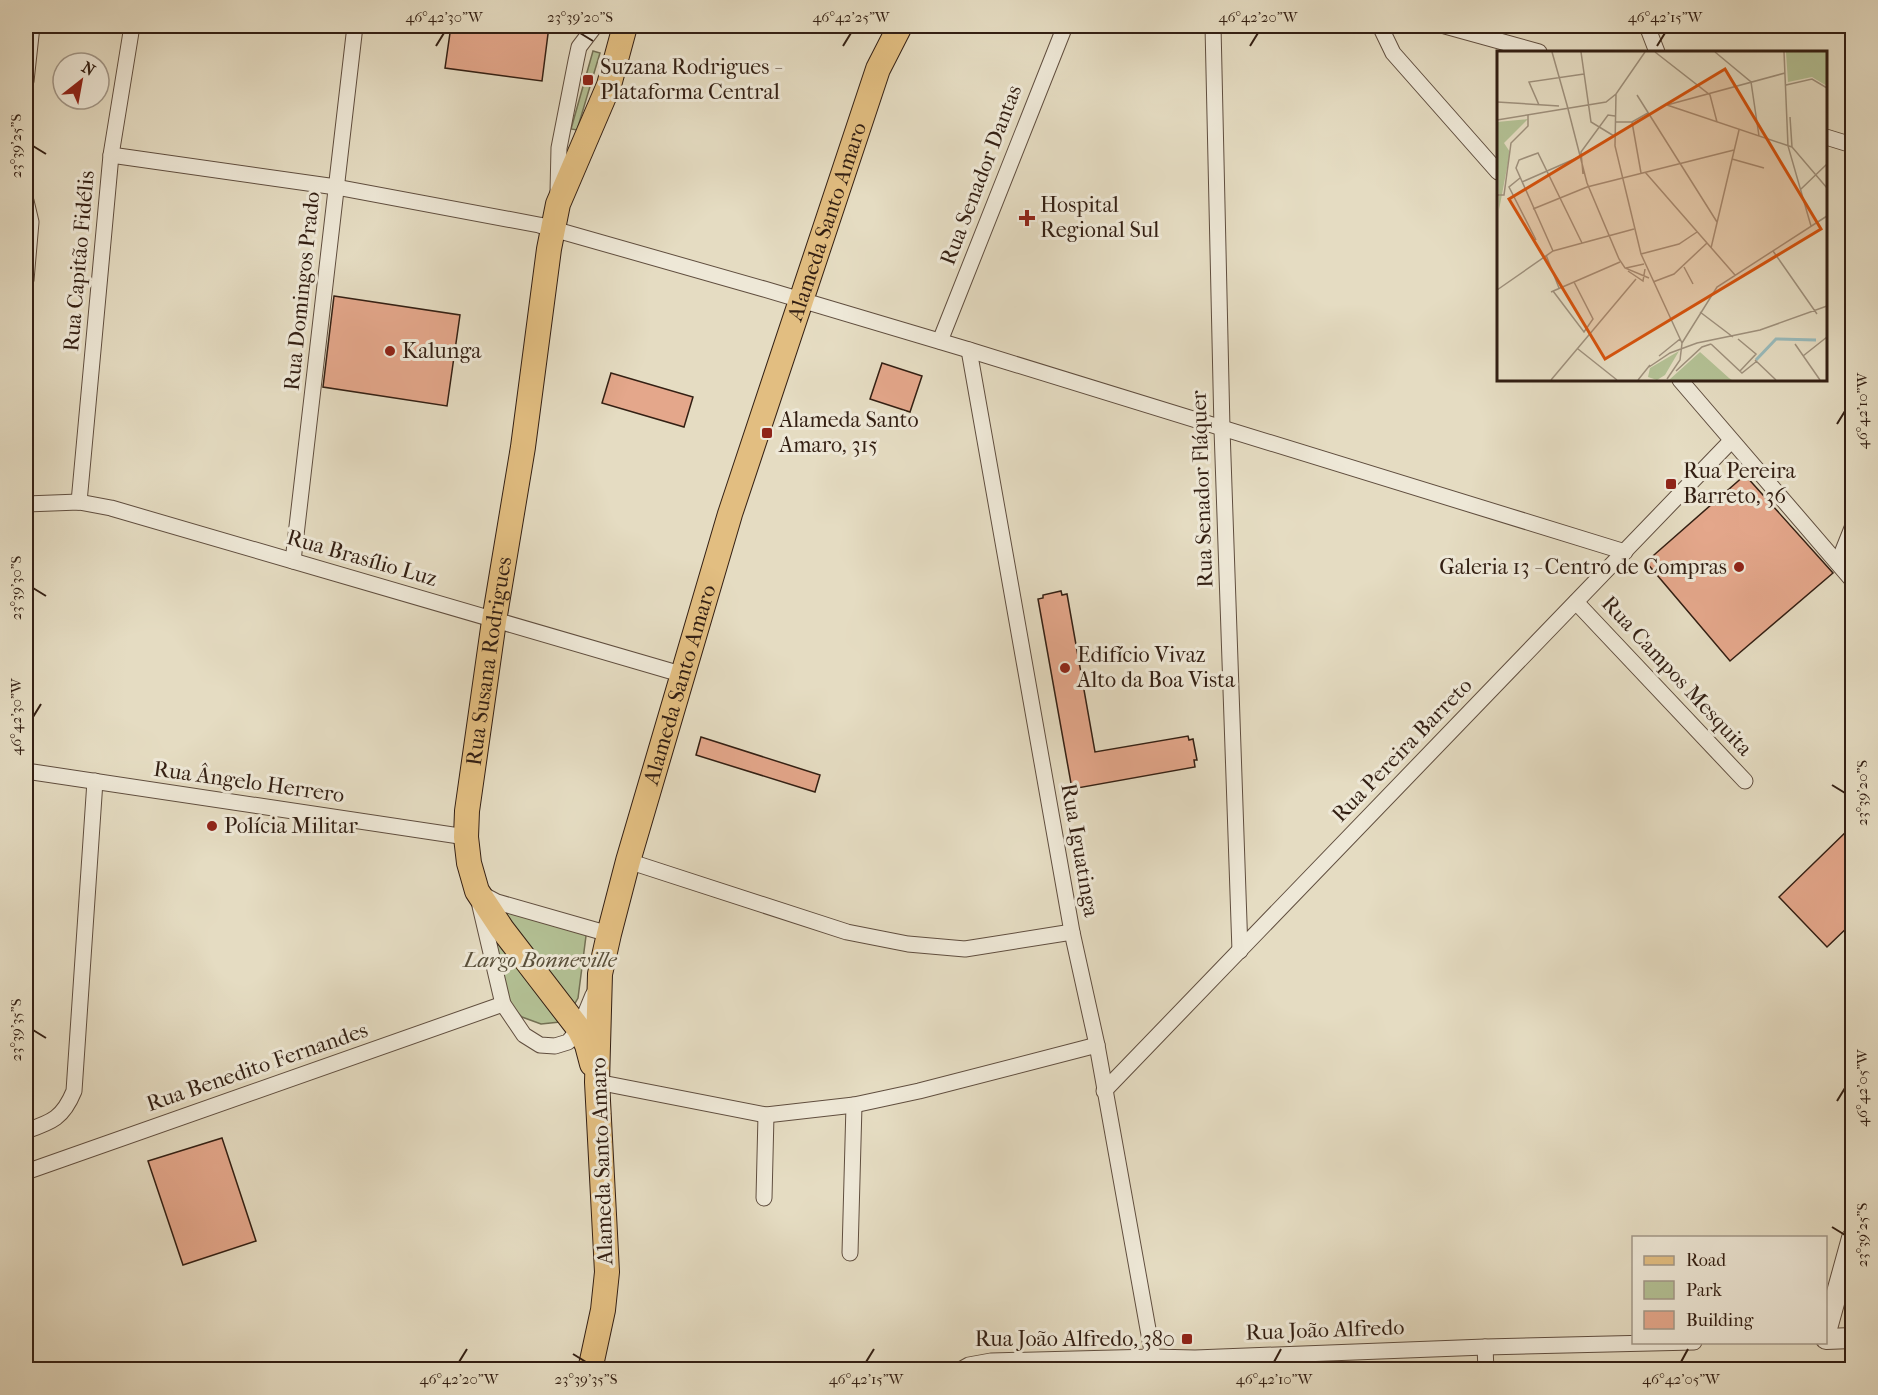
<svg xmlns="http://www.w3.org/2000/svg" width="1878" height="1395" font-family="'IM FELL French Canon',serif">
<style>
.green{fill:#b3c094;stroke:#737054;stroke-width:1.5}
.building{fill:#e4a78b;stroke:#331f13;stroke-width:1.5}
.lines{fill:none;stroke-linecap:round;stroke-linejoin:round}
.minor-casing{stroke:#604e3f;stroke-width:17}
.tertiary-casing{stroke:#604e3f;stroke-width:22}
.primary-casing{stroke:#331f13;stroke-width:26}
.minor{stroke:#eee8d7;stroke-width:15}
.tertiary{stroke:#eee8d7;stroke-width:20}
.primary{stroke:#e2be81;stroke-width:24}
.ticks{fill:none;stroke:#331f13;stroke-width:2}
.poi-dot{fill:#8f2418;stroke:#eee8d7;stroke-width:2}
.labels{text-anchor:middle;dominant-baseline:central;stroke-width:6;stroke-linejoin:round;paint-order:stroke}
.poi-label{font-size:22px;fill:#331f13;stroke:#eee8d7;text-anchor:start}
.street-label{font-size:22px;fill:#331f13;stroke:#eee8d7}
.park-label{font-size:22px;font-style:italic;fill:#594f3a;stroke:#eee8d7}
.inset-river{fill:none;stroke:#98babb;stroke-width:3}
.inset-road{fill:none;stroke:#9e907c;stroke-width:1.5}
.view{fill:#d6530d;fill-opacity:0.15;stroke:#d6530d;stroke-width:3}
.inset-edge{fill:none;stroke:#331f13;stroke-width:3}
.neatline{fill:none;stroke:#331f13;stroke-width:2}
.ticks-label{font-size:15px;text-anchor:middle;fill:#331f13}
</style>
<rect width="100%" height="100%" fill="#e5dcc2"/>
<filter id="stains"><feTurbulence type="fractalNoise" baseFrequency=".00333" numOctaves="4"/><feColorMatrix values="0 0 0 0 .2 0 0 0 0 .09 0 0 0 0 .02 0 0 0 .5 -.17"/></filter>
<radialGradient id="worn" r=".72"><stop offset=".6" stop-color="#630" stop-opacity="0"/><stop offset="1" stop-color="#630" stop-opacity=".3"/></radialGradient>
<g class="green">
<polygon points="593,51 600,53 577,130 571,129"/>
<polygon points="483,902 587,928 578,998 570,1012 560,1022 541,1024 522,1017 504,1000"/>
</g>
<g class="building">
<polygon points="451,26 549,26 542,81 445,68"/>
<polygon points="334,296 460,315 447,406 323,387"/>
<polygon points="882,363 922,376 910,412 870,399"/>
<polygon points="611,373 693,397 684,427 602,403"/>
<polygon points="1745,475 1833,573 1730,661 1646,562"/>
<polygon points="1061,591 1062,595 1067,594 1095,752 1188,736 1189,740 1193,739 1197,760 1194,760 1195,767 1072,789 1038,599 1043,598 1043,595"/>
<polygon points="701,737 820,775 815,792 696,755"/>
<polygon points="1852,826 1852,923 1827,947 1779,897"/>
<polygon points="222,1138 256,1241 183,1265 148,1161"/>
</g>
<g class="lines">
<defs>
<g id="minor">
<polyline points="1213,26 1222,429 1240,951"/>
<polyline points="1380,26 1393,53 1498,172"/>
<polyline points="1445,26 1539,52"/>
<polyline points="1647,26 1657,52"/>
<polyline points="26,81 32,26"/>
<polyline points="1826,137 1852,145"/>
<polyline points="111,155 336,187 539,225 764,289 969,350 1625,552"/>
<polyline points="558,192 559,148 576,61 579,47 595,26"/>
<polyline points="26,201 31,222 26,280"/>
<polyline points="940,341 1065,26"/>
<polyline points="969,350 1072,932 1097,1045 1153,1357"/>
<polyline points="1680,380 1852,580"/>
<polyline points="79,502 111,155 132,26"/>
<polyline points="26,504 79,502 111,508 684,675"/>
<polyline points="293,561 355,26"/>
<polyline points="1838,563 1852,528"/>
<polyline points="1576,602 1745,781"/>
<polyline points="26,771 466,837"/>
<polyline points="628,861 847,932 908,944 965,949 1072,932"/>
<polyline points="482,894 497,902 609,934"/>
<polyline points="480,906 503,1004 524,1035 540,1045 555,1046 568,1042 579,1029 593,995"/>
<polyline points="597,1082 766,1115 854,1105 919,1091 1097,1045"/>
<polyline points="1104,1091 1731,441"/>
<path d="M26,1131c26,-9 37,-13 48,-40l21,-310"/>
<polyline points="26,1172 503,1004"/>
<polyline points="764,1198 766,1115"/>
<polyline points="850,1253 854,1105"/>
<polyline points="1485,1347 1486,1370"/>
<polyline points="960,1370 969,1365 991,1361 1153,1357 1195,1358 1485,1347 1694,1342"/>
</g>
<g id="tertiary">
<polyline points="1826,1332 1852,1238"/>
<polyline points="1826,1339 1852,1338"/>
</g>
<g id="primary">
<path id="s1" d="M592,1064l-5,-19 -8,-16 -77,-100 -25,-38 -8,-28 -3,-26 1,-26 27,-190 29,-174 26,-198 9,-45 51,-119 16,-59"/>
<path id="s2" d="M590,1370l13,-60 4,-38 -10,-190 3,-108 9,-40 19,-73 102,-347 148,-445 22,-43"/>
</g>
</defs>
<use href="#minor" class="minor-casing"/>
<use href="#tertiary" class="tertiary-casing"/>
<use href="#primary" class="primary-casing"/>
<use href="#minor" class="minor"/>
<use href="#tertiary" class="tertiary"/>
<use href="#primary" class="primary"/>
</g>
<path class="ticks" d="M580,33l13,8M436,46l8,-13M843,46l8,-13M1250,46l8,-13M1657,46l8,-13M33,146l13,8M1837,424l8,-13M33,588l13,8M33,717l8,-13M1832,785l13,8M33,1030l13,8M1837,1101l8,-13M1832,1227l13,8M573,1354l13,8M459,1362l8,-13M866,1362l8,-13M1274,1362l7,-13M1681,1362l7,-13"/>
<g class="poi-dot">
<rect x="582" y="74" width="12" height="12" rx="3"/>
<path d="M1024 209h6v6h6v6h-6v6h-6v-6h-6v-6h6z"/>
<circle cx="390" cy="351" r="6"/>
<rect x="761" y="427" width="12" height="12" rx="3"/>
<rect x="1665" y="478" width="12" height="12" rx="3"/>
<circle cx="1739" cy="567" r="6"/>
<circle cx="1065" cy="668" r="6"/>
<circle cx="212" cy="826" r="6"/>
<rect x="1181" y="1333" width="12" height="12" rx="3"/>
</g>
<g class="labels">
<g class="poi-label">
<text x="600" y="67">Suzana Rodrigues -<tspan x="600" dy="25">Plataforma Central</tspan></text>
<text x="1040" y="205">Hospital<tspan x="1040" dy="25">Regional Sul</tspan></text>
<text x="402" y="351">Kalunga</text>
<text x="779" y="420">Alameda Santo<tspan x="779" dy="25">Amaro, 315</tspan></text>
<text x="1683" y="471">Rua Pereira<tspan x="1683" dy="25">Barreto, 36</tspan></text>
<text x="1727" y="567" text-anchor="end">Galeria 13 - Centro de Compras</text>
<text x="1077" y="655">Edifício Vivaz<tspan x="1077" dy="25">Alto da Boa Vista</tspan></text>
<text x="224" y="826">Polícia Militar</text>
<text x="1175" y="1339" text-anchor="end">Rua João Alfredo, 380</text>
</g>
<g class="street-label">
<text transform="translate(981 175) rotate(-69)">Rua Senador Dantas</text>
<text stroke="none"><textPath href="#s2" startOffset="1184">Alameda Santo Amaro</textPath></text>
<text transform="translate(79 261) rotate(-85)">Rua Capitão Fidélis</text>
<text transform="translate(302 291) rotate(-84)">Rua Domingos Prado</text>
<text transform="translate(1202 489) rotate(-92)">Rua Senador Fláquer</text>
<text transform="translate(362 558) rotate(16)">Rua Brasílio Luz</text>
<text stroke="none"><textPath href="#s1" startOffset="442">Rua Susana Rodrigues</textPath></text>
<text transform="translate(1677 676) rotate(47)">Rua Campos Mesquita</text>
<text stroke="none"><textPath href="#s2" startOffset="698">Alameda Santo Amaro</textPath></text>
<text transform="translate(1402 750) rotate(-46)">Rua Pereira Barreto</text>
<text transform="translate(249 782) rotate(8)">Rua Ângelo Herrero</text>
<text transform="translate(1080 850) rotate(80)">Rua Iguatinga</text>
<text transform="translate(257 1067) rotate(-19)">Rua Benedito Fernandes</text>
<text transform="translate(602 1161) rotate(-92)">Alameda Santo Amaro</text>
<text transform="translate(1325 1330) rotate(-2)">Rua João Alfredo</text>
</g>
<g class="park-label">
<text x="540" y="960">Largo Bonneville</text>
</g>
</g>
<g transform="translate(1497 51)">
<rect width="330" height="330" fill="#e5dcc2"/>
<path d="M289,1h41v34l-15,-9 -24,5zM31,68l-24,24 6,9 -11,58 -2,-88zM182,300l-14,24 -8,5 -9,-3 2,-9zM203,301l29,26 3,2h-63z" fill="#b3c094"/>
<path class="inset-river" d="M259,309l20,-21 40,1"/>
<path class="inset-road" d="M55,1l15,53M84,1l10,70 23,14M158,1l55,43 7,27M218,1l36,30 8,54M287,1l4,94 23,80M289,34l26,-6 15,9M119,43l-1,52 26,108 41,89 -2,17 -13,19M140,44l80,127M0,51l62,4M42,54l-10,-23 55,-8M70,54l20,78 32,76 6,9 24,10M170,54l125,42M170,54l118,-32M293,66l2,30 35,41M0,69l109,-18 10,-8 29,-42M119,71h16l16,-9M135,71l9,51M235,108l32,9M148,121l90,103M86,123l-2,-22 27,-37 7,1M23,127l-11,9 27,53M25,131l57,-25M304,138l26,-25M0,144h7l7,-52 17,-17v-11M36,158l54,-22 147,-37M214,197l28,-118M56,200l-37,-83 3,-8 19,-7 44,90M276,200l44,63M144,203l38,-10 18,-12M49,204l13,33M187,216l9,17M129,217l18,-4M131,220l15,10 2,-12M156,231l21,-8 33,-31M0,239l56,-39 81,-22M56,240l31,41 9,-13 -19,-37M54,241l69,-30M203,261l33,25M241,288l18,15 -16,17M185,292l35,-56 110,-71M214,293l31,29 15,-12M298,293l25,36M81,298l39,31M162,305l21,-17M306,305l24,-19M258,309l21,20M152,316l21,-14 27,-10 63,-13 67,-24M179,320l26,-24 9,-3M54,329l85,-101M141,329l12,-15"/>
<path class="view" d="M228,18l96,160 -216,130 -96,-160z"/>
<rect width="330" height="330" class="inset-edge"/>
</g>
<rect width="1878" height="1395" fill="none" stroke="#e5dcc2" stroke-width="66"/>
<rect x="1632" y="1236" width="195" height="108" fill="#eee8d7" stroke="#a39889" stroke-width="1.5"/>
<rect x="1644" y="1256" width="30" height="9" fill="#e2be81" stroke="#a39889" stroke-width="1.5"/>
<text x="1686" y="1266" font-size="18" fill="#331f13">Road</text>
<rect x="1644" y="1281" width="30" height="18" fill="#b3c094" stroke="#a39889" stroke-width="1.5"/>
<text x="1686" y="1296" font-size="18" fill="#331f13">Park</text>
<rect x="1644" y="1311" width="30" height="18" fill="#e4a78b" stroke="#a39889" stroke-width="1.5"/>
<text x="1686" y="1326" font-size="18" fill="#331f13">Building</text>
<g transform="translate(81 81) rotate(31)"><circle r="28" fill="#eee8d7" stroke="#a39889" stroke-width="1.5"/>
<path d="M0-4.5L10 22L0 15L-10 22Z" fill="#8f2418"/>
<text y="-9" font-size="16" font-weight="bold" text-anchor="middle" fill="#331f13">N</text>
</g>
<rect x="33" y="33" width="1812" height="1329" class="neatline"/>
<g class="ticks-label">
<text x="444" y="22">46°42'30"W</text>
<text x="580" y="22">23°39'20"S</text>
<text x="851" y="22">46°42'25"W</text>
<text x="1258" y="22">46°42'20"W</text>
<text x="1665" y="22">46°42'15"W</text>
<text transform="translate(16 146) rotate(-90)" y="5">23°39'25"S</text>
<text transform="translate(1862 411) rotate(-90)" y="5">46°42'10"W</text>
<text transform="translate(16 588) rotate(-90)" y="5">23°39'30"S</text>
<text transform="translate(16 717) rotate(-90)" y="5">46°42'30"W</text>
<text transform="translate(1862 793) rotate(-90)" y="5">23°39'20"S</text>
<text transform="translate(16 1030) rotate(-90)" y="5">23°39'35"S</text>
<text transform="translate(1862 1088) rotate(-90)" y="5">46°42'05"W</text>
<text transform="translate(1862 1235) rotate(-90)" y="5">23°39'25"S</text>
<text x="459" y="1384">46°42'20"W</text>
<text x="586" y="1384">23°39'35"S</text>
<text x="866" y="1384">46°42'15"W</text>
<text x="1274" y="1384">46°42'10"W</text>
<text x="1681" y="1384">46°42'05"W</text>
</g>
<rect width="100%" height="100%" filter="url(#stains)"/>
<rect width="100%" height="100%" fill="url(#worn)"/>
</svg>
